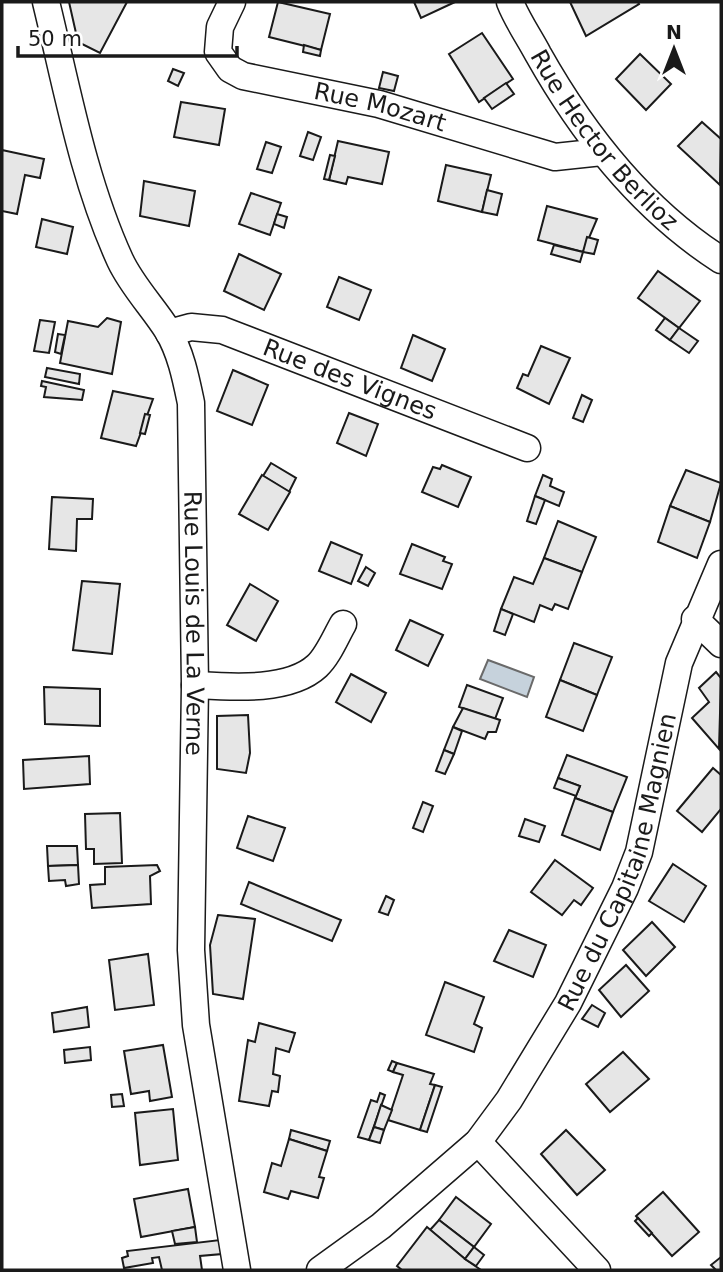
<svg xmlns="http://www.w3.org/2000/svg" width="723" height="1272" font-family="'DejaVu Sans',sans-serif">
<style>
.water{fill:#c6d2dc;stroke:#6a6a6a;stroke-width:2}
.building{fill:#e6e6e6;stroke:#1a1a1a;stroke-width:2}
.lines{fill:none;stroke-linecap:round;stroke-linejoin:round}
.minor-casing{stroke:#1a1a1a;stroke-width:29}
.minor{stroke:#fff;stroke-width:26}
.labels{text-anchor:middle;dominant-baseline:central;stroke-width:5;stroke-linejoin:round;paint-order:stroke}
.street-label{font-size:24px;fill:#1a1a1a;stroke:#fff}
</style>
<rect width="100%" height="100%" fill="#fff"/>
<polygon class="water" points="488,660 534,677 527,697 480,679"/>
<g class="building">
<polygon points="69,2 127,2 100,53 78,42"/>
<polygon points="278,2 330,14 321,50 269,37"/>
<polygon points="414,2 455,2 421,18"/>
<polygon points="570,2 638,2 639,4 586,36"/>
<polygon points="482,33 513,79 479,102 449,54"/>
<polygon points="304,45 321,50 320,56 303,52"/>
<polygon points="640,54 671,84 646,110 616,79"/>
<polygon points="173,69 184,73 178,86 168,81"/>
<polygon points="383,72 398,76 394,91 379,88"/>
<polygon points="506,83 514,94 492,109 484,98"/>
<polygon points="181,102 225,109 219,145 174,137"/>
<polygon points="702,122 721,139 720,185 678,146"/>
<polygon points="308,132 321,137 313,160 300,156"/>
<polygon points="338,141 389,152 382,184 348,177 346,184 329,180"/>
<polygon points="266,142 281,147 272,173 257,169"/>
<polygon points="2,150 44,159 40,178 25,175 17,214 2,211"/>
<polygon points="330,155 335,156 329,180 324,179"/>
<polygon points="446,165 491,175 482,212 438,201"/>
<polygon points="144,181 195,191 189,226 140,216"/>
<polygon points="487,190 502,194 497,215 482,212"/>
<polygon points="251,193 281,203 270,235 239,224"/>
<polygon points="547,206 597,219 583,252 538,240"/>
<polygon points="277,214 287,217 284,228 274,224"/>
<polygon points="42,219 73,227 67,254 36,247"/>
<polygon points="587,237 598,240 594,254 583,252"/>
<polygon points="554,245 583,252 580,262 551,254"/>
<polygon points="239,254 281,274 264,310 224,291"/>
<polygon points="658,271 700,301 679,328 638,298"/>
<polygon points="339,277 371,290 359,320 327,307"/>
<polygon points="107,318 121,322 112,374 60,363 68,321 98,327"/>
<polygon points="665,318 679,328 670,340 656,330"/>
<polygon points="40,320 55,322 49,353 34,351"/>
<polygon points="679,328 698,341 689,353 670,340"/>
<polygon points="58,334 65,335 61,354 55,352"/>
<polygon points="413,335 445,349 432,381 401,368"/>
<polygon points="541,346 570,358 549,404 517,388 523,374 528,376"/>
<polygon points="47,368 80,374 79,384 45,377"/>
<polygon points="233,370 268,385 252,425 217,411"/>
<polygon points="42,381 84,390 82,400 44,397 46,387 41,386"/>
<polygon points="113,391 153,399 136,446 101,438"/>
<polygon points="582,395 592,400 583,422 573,418"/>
<polygon points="349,413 378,424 366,456 337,443"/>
<polygon points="145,414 150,415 145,434 140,433"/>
<polygon points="271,463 296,478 289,492 263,476"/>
<polygon points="442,465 471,477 458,507 422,492 433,467 440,469"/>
<polygon points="686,470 721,483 710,522 670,506"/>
<polygon points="262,475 290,492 268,530 239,514"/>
<polygon points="543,475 552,479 550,486 564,492 559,506 535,496"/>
<polygon points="535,496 545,500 536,524 527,521"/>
<polygon points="52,497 93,499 92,519 77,519 76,551 49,549"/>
<polygon points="670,506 710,522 697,558 658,542"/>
<polygon points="558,521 596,537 582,572 544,558"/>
<polygon points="331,542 362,555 351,584 319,571"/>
<polygon points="412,544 445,557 443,561 452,564 442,589 400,574"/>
<polygon points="544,558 582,572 568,609 555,604 552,610 540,605 534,622 501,609 514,577 533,584"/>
<polygon points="366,567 375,573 368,586 358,581"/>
<polygon points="82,581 120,584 112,654 73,650"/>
<polygon points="250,584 278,601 256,641 227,625"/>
<polygon points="501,609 513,614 505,635 494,631"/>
<polygon points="410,620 443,635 428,666 396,650"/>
<polygon points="574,643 612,657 597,695 560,680"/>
<polygon points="716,672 721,678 719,749 692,718 709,702 699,688"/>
<polygon points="351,674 386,693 371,722 336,702"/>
<polygon points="560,680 597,695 583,731 546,717"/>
<polygon points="467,685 503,698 495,719 459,707"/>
<polygon points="44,687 100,689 100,726 45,724"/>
<polygon points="463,708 500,720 496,732 488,732 485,739 453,727"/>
<polygon points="248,715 250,753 246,773 217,769 217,716"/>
<polygon points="453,727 462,731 454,754 444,750"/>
<polygon points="444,750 454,754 445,774 436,771"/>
<polygon points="567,755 627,777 613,812 575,798 580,786 558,778"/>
<polygon points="89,756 90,784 24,789 23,760"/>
<polygon points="713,768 721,775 721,809 702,832 677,811"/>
<polygon points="558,778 580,786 576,796 554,788"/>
<polygon points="575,798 613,812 600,850 562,835"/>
<polygon points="423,802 433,806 423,832 413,828"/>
<polygon points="120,813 122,863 94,864 94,849 86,849 85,814"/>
<polygon points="248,816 285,828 273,861 237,848"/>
<polygon points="525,819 545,826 539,842 519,836"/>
<polygon points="47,846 77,846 78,865 48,866"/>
<polygon points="555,860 593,888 581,905 574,900 562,915 531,892"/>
<polygon points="673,864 706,886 684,922 649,901"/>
<polygon points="78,865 79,884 66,886 65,880 49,881 48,866"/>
<polygon points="157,865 160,871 150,876 151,904 92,908 90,885 105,884 105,867"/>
<polygon points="249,882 341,920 332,941 241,904"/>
<polygon points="386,896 394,900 388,915 379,912"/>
<polygon points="218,915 255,919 243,999 213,994 210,945"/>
<polygon points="652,922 675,947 646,976 623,950"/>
<polygon points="509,930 546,945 533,977 494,961"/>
<polygon points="148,954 154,1005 115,1010 109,960"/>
<polygon points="626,965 649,991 621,1017 599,990"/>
<polygon points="445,982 484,997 474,1024 482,1028 474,1052 426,1035"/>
<polygon points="592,1005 605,1013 598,1027 582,1019"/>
<polygon points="87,1007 89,1027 54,1032 52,1013"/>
<polygon points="259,1023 295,1033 289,1052 276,1048 273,1074 280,1076 278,1092 272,1091 269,1106 239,1101 248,1040 255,1042"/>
<polygon points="163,1045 172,1097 150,1101 149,1091 131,1094 124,1051"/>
<polygon points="90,1047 91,1060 65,1063 64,1050"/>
<polygon points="623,1052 649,1079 610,1112 586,1084"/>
<polygon points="392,1061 397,1063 393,1072 388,1070"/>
<polygon points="397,1063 434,1074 430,1084 435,1085 420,1130 388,1120 403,1075 393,1072"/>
<polygon points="435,1085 442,1087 427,1132 420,1130"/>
<polygon points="380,1093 385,1095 369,1140 358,1137 371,1100 377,1102"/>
<polygon points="122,1094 124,1106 112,1107 111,1095"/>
<polygon points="381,1105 392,1110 384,1130 374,1127"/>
<polygon points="173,1109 178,1160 140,1165 135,1113"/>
<polygon points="374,1127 384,1130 380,1143 369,1140"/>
<polygon points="291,1130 330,1141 327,1151 289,1139"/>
<polygon points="566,1130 605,1170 577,1195 541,1154"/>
<polygon points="289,1139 327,1151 319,1177 324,1178 318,1198 291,1191 288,1199 264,1192 272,1163 281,1166"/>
<polygon points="188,1189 195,1227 141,1237 134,1199"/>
<polygon points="663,1192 699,1232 672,1256 636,1216"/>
<polygon points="456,1197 491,1224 474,1247 439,1220"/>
<polygon points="638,1218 652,1233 649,1236 635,1221"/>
<polygon points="439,1220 474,1247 465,1259 430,1230"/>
<polygon points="195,1227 197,1242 175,1244 172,1231"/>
<polygon points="427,1227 465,1259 481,1270 402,1270 397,1266"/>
<polygon points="220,1240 222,1254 200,1256 202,1270 162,1270 159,1257 152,1258 153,1263 124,1268 122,1258 128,1256 127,1251"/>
<polygon points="474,1247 484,1255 476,1266 465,1259"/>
<polygon points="721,1257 721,1270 716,1270 711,1265"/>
</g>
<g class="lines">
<defs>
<g id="minor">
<path id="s1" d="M46,2c21,86 37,177 74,258 12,26 33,47 48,71 13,22 18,48 23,72l4,282 -4,265 5,75 41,245"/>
<path id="s2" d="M232,2l-12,25 -2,25 12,17 13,7 136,28 176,53 47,-5"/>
<path id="s3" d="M510,2c7,18 19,35 28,52 45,80 105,156 183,206"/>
<path id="s4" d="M169,333l22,-6 31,3 305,118"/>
<polyline points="695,619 721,644"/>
<path d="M195,685c35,2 94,7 122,-19 11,-10 19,-30 26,-42"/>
<polyline points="478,1142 597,1270"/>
<path id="s5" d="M320,1270l61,-44 97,-84 31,-42 59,-97 57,-115 14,-36 40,-189 42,-99"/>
</g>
</defs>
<use href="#minor" class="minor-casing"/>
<use href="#minor" class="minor"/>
</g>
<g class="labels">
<g class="street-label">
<text stroke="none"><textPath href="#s2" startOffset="229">Rue Mozart</textPath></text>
<text stroke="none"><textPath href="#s3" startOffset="168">Rue Hector Berlioz</textPath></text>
<text stroke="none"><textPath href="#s4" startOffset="191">Rue des Vignes</textPath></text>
<text stroke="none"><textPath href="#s1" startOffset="651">Rue Louis de La Verne</textPath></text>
<text stroke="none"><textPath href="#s5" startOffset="520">Rue du Capitaine Magnien</textPath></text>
</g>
</g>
<rect width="723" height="1272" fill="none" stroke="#1a1a1a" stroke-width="7"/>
<g transform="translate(674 49)" stroke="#ffffff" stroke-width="5" paint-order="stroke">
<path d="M0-5L12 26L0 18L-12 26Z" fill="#1a1a1a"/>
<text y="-10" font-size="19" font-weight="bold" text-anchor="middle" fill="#1a1a1a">N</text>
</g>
<path d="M18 46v10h219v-10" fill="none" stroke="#1a1a1a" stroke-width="3.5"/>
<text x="28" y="46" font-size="21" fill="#1a1a1a" stroke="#ffffff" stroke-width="5" paint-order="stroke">50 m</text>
</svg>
